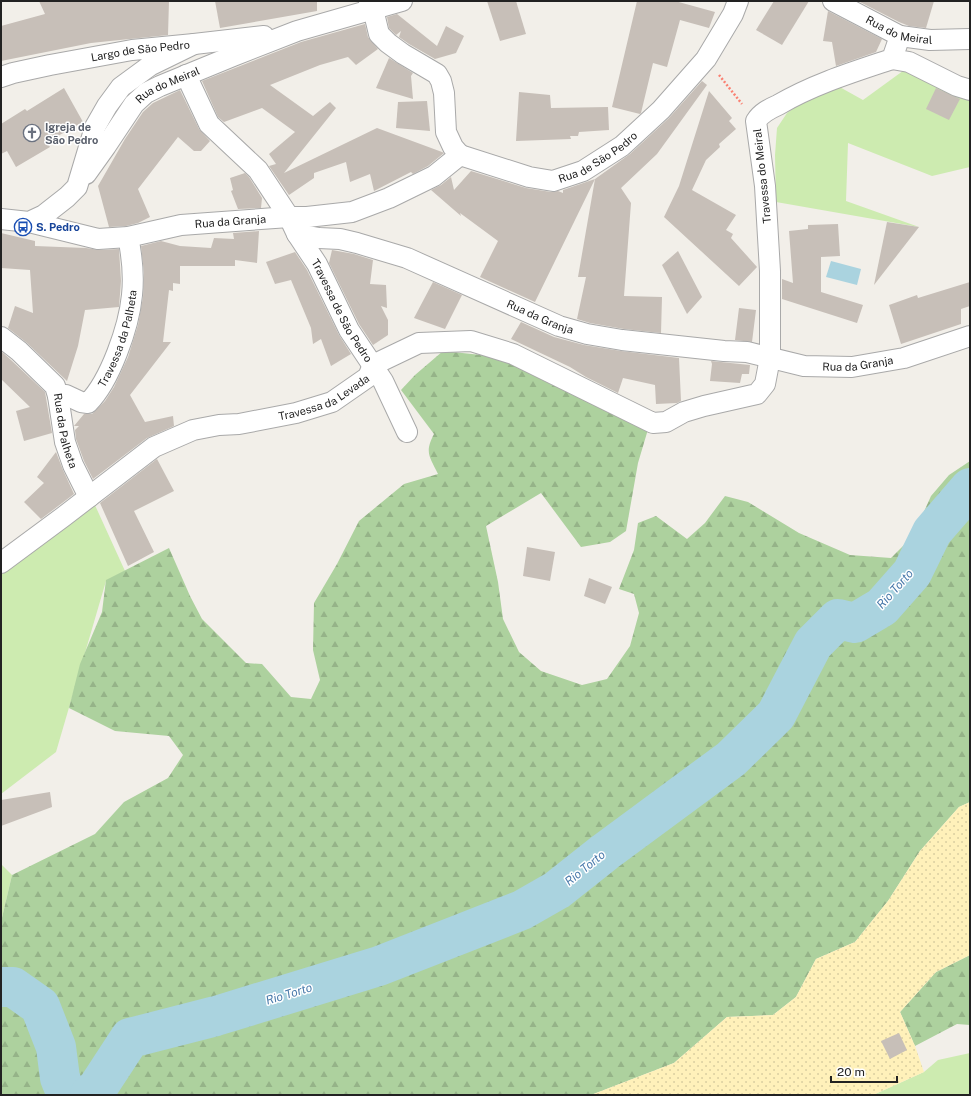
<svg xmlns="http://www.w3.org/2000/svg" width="971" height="1096" font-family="'Public Sans',sans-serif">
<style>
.grass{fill:#cdebb0}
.forest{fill:url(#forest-firs)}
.sand{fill:url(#sand-dots)}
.water{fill:#aad3df}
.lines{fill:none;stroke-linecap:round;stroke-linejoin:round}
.river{stroke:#aad3df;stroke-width:40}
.building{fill:#c7bfb8}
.street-casing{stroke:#a9a9a9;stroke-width:22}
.path{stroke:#fa8072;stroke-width:2.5;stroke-dasharray:2 2;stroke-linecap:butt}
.street{stroke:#fff;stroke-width:20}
.labels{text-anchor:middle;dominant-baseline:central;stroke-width:3;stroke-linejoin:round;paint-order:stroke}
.street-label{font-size:11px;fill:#222;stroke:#fff}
.worship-label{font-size:11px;font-weight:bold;fill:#5b616d;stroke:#fff;text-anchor:start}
.transit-label{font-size:11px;font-weight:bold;fill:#164399;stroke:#fff;text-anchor:start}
.water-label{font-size:12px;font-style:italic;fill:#4a7aab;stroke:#fff}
</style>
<defs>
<pattern id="forest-firs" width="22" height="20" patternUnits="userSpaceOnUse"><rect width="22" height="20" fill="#add19e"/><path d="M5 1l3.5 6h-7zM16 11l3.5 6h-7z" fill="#95b388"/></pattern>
<pattern id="sand-dots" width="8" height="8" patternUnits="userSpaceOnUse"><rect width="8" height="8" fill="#fff1ba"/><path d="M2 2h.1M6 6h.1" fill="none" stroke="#dacea0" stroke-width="1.8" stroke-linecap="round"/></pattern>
</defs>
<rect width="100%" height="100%" fill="#f2efe9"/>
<g class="grass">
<polygon points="907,68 970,98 970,167 932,176 848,143 846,201 919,227 776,202 775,155 777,128 787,113 810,96 836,85 863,100"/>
<polygon points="94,503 125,571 106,581 56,752 1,794 1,575"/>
<polygon points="1,865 2,865 12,875 1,922"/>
<polygon points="970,1053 970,1095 873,1095 924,1072 938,1060"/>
</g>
<g class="forest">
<path d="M443,351l48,5 33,11 125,59 -11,37 -12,68 -16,11 -29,5 -40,-54 -55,33 12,56 5,37 16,33 22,19 41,14 25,-6 23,-33 9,-33 -5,-19 -15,-5 15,-39 4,-27 18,-7 31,23 18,-16 20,-27 23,6 51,31 51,22 41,3 22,-22 18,-40 18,-21 21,-14v341l-11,5 -39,44 -32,50 -33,41 -39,17 -20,38 -23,18 -46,2 -53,46 -83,32h-590v-173l11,-47 83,-41 29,-32 44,-24 15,-23 -14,-19 -54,-5 -46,-23 11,-44 22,-52 4,-32 63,-32 21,48 12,23 44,44 16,1 29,33 20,2 9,-19 -7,-30 1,-47 23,-39 22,-43 45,-37 34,-10c-8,-17 -14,-21 -4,-40l-33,-44 14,-15z"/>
<polygon points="970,955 970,1025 957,1024 915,1046 900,1012 936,972"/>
</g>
<polygon class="sand" points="970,802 970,955 936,972 900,1012 915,1046 924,1072 873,1095 591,1095 674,1063 727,1017 773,1015 796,997 816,959 855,942 888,901 920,851 959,807"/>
<polygon class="water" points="831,261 861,269 857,285 826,277"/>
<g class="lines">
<g class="river">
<polyline points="1,987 13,987 40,1006 56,1047 60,1078 67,1095"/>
<polyline points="90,1095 98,1087 130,1038 216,1016 379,966 522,910 557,890 605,852 731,759 776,715 813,644 838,619 855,623 882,607 912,573 932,532 970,488"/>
</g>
</g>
<g class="building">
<polygon points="39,1 169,1 168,35 91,43 1,61 1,26 45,14"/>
<polygon points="215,1 317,1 317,11 220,28"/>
<polygon points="487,1 516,1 526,34 500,41"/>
<polygon points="637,1 675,1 715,12 709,28 680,20 667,67 653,63 641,113 640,114 612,107"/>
<polygon points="774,1 809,1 782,45 756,30"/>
<polygon points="858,1 934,1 926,28 909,26 899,22"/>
<polygon points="828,11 882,39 876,52 836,66 832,42 823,41"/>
<polygon points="397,14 437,46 446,26 464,36 456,53 435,59 409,44 399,37 401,31 396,35 389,28 387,17"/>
<polygon points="365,24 368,37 378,49 356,65 348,57 320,65 270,85 313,116 330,102 336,108 284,173 377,128 442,152 444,153 428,166 413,174 411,172 374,191 370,174 350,182 346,162 314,173 314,178 289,195 269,166 276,164 269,154 295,132 262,108 224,122 218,117 202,81 301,42"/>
<polygon points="389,58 413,73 411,76 413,99 376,88"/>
<polygon points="702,81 707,85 657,154 621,188 631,203 624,296 662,297 661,333 624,329 590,323 577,319 586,277 578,277 595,179 630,154 669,118"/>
<polygon points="64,88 83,122 47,142 50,147 16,167 7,151 1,154 1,124 25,109 27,111"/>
<polygon points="936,88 960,99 949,120 926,109"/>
<polygon points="180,90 199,129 210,141 201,151 194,151 178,137 138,189 150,217 138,223 126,226 109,227 98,186 125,139 143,112 153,103"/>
<polygon points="709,91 732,118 729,121 736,129 719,144 720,147 706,160 692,190 736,215 726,230 733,234 731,238 757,267 739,286 664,217 679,186"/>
<polygon points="519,92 550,95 551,108 608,107 609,130 579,132 578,136 570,136 571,139 516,141"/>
<polygon points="427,101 430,131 396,128 398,102"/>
<polygon points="471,171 526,188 551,192 558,191 563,193 563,190 595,179 535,302 480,277 498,241 460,213 461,216 431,190 441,185 451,177 454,190"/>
<polygon points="245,173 249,177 262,198 261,208 238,209 231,191 233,190 230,178"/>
<polygon points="887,222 919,227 874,285"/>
<polygon points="838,224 840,256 821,257 821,292 863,305 857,323 782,299 782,279 793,283 789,231 808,229 808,225"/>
<polygon points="259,231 257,263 235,260 235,266 180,266 180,284 173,283 173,291 169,290 163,342 171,342 130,395 145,422 173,416 174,426 147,438 93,479 84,461 76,439 75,430 79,426 74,426 84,414 92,414 105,401 114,387 128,357 138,325 143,297 144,273 141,246 161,241 180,246 211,248 214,238 234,239 233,233"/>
<polygon points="1,233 35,241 35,246 86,248 99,250 119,249 121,281 119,307 85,310 78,346 67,381 27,343 8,328 15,306 33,313 30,270 1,268"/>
<polygon points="332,250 354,254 373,260 370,284 386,285 387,308 381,306 388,320 388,335 373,345 359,324 329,263"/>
<polygon points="678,251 702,297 687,314 662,265"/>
<polygon points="295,252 307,270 339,335 351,354 331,366 321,339 313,344 311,328 291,280 275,284 266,262"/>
<polygon points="433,282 462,295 445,329 414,318"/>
<polygon points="970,282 970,306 961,309 961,324 901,344 889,305 917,295 918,298"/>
<polygon points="739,308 756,310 752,342 735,340"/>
<polygon points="521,322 554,337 584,345 621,351 679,358 681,401 677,403 656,404 655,385 623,378 618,393 586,377 570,367 511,339"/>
<polygon points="2,352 11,360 45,392 52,433 24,441 16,411 30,407 1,379"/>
<polygon points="711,361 750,365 749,374 742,374 740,383 710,381 712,364"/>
<polygon points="56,452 63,470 74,494 41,519 24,502 44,483 37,477"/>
<polygon points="157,459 174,491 134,511 154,552 128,566 100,503"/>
<polygon points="527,547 555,552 550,581 523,576"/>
<polygon points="589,578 612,587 605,604 584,596"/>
<polygon points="50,792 52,807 1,826 1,800"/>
<polygon points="899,1033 907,1050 890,1059 881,1041"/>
</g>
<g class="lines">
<defs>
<g id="street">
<polyline points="369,1 373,9 379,34 388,43 403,54 437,74 441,81 444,93 446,132 453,147 460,155"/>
<path id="s1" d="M833,1l67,35 30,4 40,-1"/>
<polyline points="194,44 264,36"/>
<polyline points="892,59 909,62 957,86 970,90"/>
<path id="s2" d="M186,75l23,49 49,46 31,47 8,17 22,4 21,1 17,4 50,15 152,68 28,8 35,6 102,11 23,1 57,14 48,1 52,-9 66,-22"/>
<path id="s3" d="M1,77l12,-4 37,-8 82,-15 62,-6 -43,21 -30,22 -14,19 -12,21 -18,60 -10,10 -23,18 -15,7 -28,-3"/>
<path id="s4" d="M86,174l20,-28 28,-42 12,-11 14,-7 73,-30 64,-25 105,-30"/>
<path id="s5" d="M29,222l69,17 30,-2 53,-12 108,-8h18l45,-5 37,-14 45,-22 26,-21 69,22 24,4 30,-10 39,-25 39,-36 45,-51 27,-45 5,-13"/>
<path id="s6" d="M297,234l20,30 32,66 34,51 24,51"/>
<path id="s7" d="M1,337l18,14 36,35 3,10 7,46 8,23 16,32"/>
<path id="s8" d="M58,396l8,-1 15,7 7,1c22,-22 41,-76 44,-108 2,-19 0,-39 -4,-58"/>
<path id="s9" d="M1,563l62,-46 91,-70 39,-17 26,-5 20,-1 57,-11 36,-11 36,-25 5,-12 46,-22 52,-2 42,13 140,69 13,-1 18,-10 20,-6 53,-12 8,-10 5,-26v-87l-5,-85 -9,-65c5,-8 13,-12 22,-16 36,-21 75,-33 114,-46l8,-23"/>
</g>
</defs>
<use href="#street" class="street-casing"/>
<polyline class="path" points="719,75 742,104"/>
<use href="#street" class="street"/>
</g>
<defs>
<symbol id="church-ring" viewBox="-11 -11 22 22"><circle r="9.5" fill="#fff" stroke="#6b7280" stroke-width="1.5"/><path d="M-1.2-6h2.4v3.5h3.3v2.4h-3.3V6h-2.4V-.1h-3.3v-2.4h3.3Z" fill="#6b7280"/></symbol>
<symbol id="bus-ring" viewBox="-11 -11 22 22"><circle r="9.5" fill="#fff" stroke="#1a4fb4" stroke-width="1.5"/><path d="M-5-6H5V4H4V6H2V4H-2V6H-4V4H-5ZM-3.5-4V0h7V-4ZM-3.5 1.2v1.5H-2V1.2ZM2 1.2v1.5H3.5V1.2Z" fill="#1a4fb4"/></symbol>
</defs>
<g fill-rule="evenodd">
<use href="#church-ring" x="22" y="123" width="20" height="20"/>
<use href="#bus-ring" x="13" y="217" width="20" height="20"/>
</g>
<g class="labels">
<g class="street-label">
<text stroke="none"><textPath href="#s1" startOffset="73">Rua do Meiral</textPath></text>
<text stroke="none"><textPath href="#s3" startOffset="142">Largo de São Pedro</textPath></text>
<text stroke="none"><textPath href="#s4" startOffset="124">Rua do Meiral</textPath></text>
<text stroke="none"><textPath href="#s5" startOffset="598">Rua de São Pedro</textPath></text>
<text transform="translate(762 176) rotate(-96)">Travessa do Meiral</text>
<text stroke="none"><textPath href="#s5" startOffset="205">Rua da Granja</textPath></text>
<text stroke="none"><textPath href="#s6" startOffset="89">Travessa de São Pedro</textPath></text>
<text stroke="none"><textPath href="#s2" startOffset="455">Rua da Granja</textPath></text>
<text stroke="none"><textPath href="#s8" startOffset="104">Travessa da Palheta</textPath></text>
<text stroke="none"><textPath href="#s2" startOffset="779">Rua da Granja</textPath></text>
<text stroke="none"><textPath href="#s9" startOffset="371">Travessa da Levada</textPath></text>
<text stroke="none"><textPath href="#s7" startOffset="119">Rua da Palheta</textPath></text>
</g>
<g class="worship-label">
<text x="45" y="127">Igreja de<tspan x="45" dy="13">São Pedro</tspan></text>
</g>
<g class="transit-label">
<text x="36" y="227">S. Pedro</text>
</g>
<g class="water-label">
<text transform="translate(895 589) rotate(-48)">Rio Torto</text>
<text transform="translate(585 868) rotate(-39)">Rio Torto</text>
<text transform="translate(289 994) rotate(-17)">Rio Torto</text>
</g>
</g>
<rect width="971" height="1096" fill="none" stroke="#222222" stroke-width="4"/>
<path d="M831 1076v6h66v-6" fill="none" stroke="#222222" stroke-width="2"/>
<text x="837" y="1076" font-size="12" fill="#222222" stroke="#ffffff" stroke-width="3" paint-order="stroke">20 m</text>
</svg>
